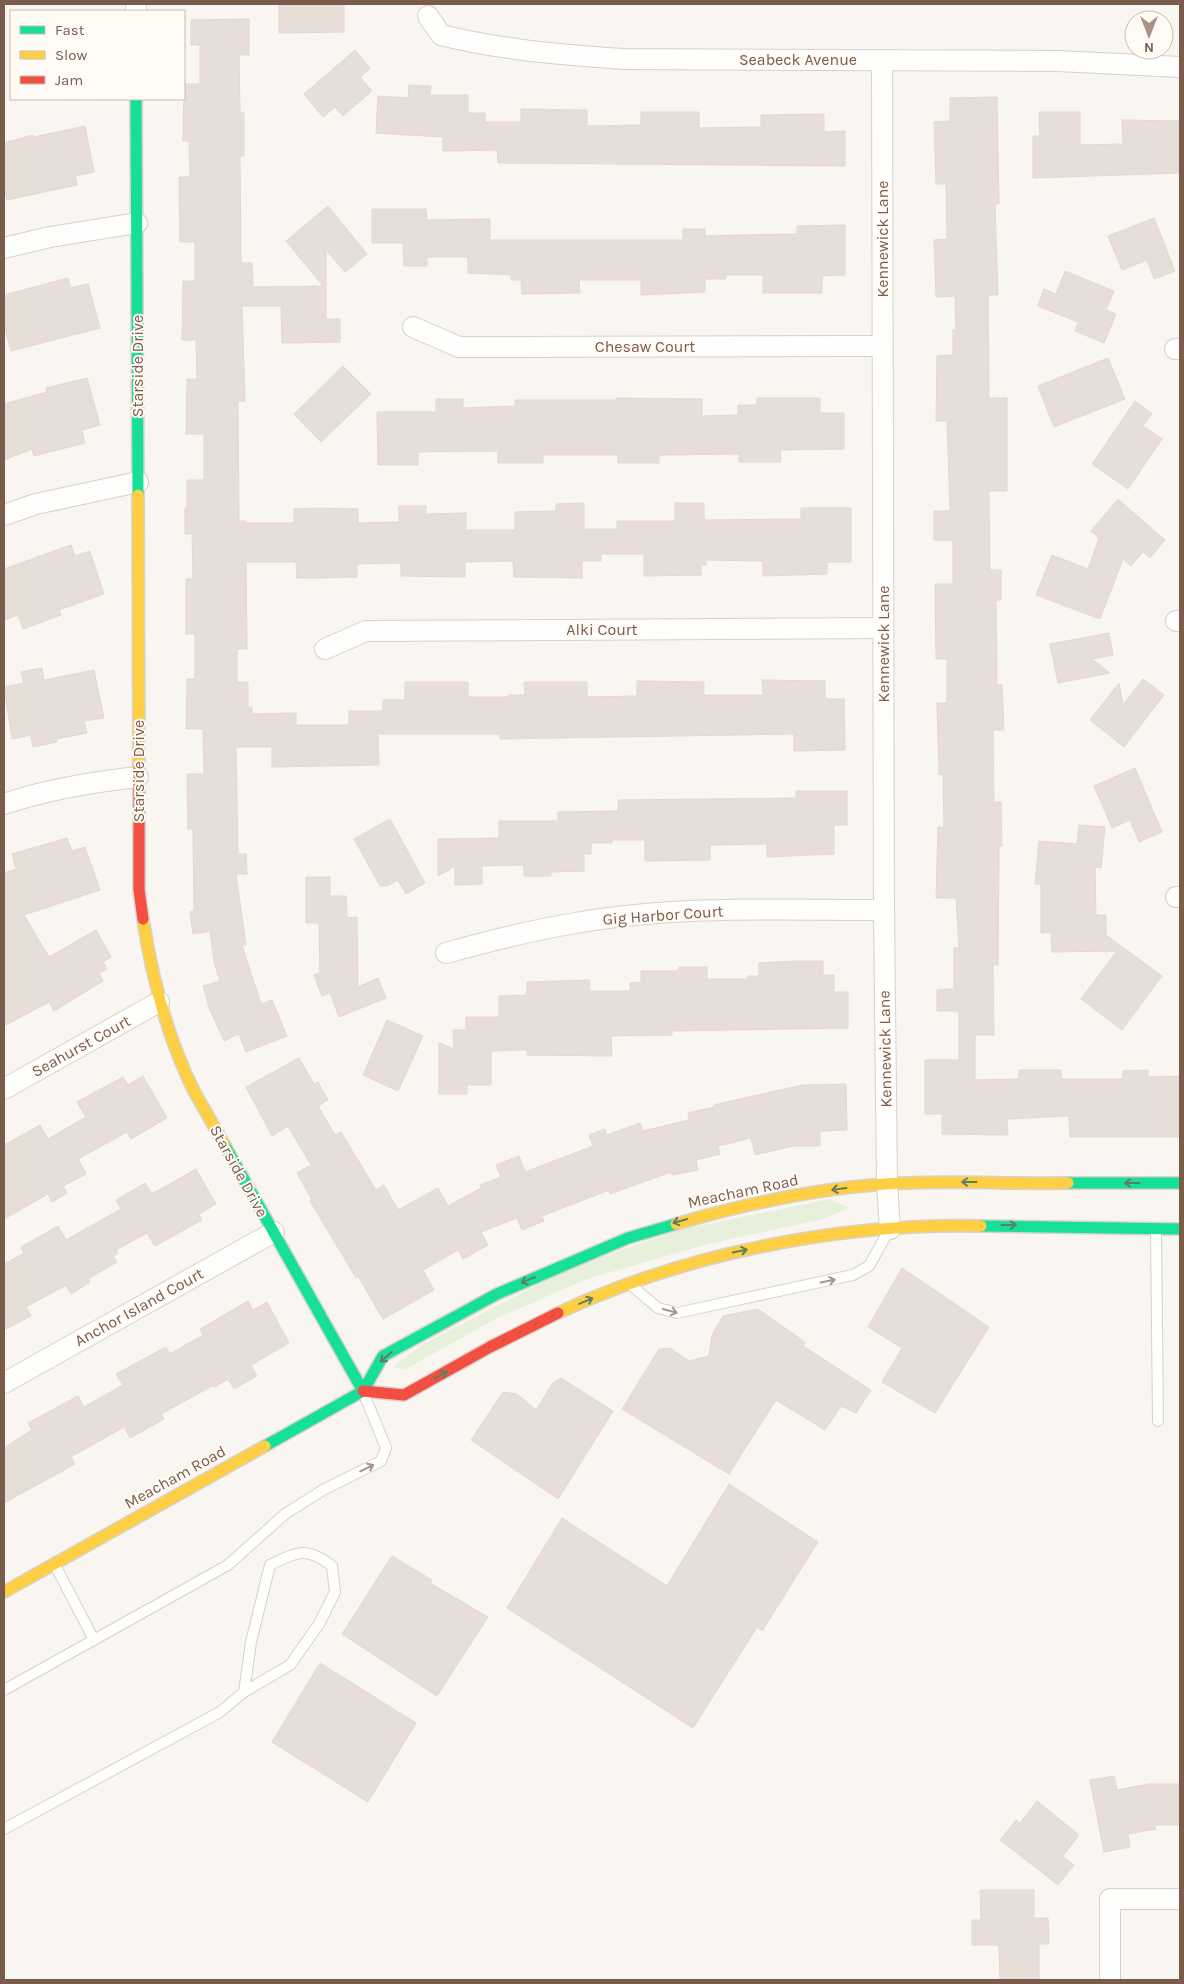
<svg xmlns="http://www.w3.org/2000/svg" width="1184" height="1984" font-family="Karla,sans-serif">
<style>
.green{fill:#e7f0db}
.building{fill:#e6ded7;stroke:#e2d8d2}
.lines{fill:none;stroke-linecap:round;stroke-linejoin:round}
.lane-casing{stroke:#d7d1cb;stroke-width:12}
.street-casing{stroke:#d7d1cb;stroke-width:22}
.fast-casing{stroke:#d9d2cb;stroke-width:14}
.slow-casing{stroke:#d9d2cb;stroke-width:14}
.jam-casing{stroke:#d9d2cb;stroke-width:14}
.lane{stroke:#fefefd;stroke-width:10}
.street{stroke:#fefefd;stroke-width:20}
.fast{stroke:#16e098;stroke-width:11}
.slow{stroke:#ffcf43;stroke-width:11}
.jam{stroke:#f24e42;stroke-width:11}
.oneway{stroke:#617d60}
.oneway2{stroke:#a8958b}
.labels{text-anchor:middle;dominant-baseline:central;stroke-width:4;stroke-linejoin:round;paint-order:stroke}
.street-label{font-size:16px;fill:#7a5c4d;stroke:#fffaf3}
</style>
<rect width="100%" height="100%" fill="#f9f5f0"/>
<polygon class="green" points="830,1199 849,1208 823,1219 708,1244 587,1279 497,1318 404,1370 393,1367 422,1345 570,1268 683,1229"/>
<g class="building">
<polygon points="279,4 344,4 344,32 279,33"/>
<polygon points="249,19 249,55 239,55 240,113 244,113 244,156 240,156 241,263 252,263 253,287 323,286 286,241 328,206 367,254 345,272 326,250 326,319 340,319 340,342 282,343 281,306 242,306 245,401 238,401 239,521 246,521 246,523 294,523 294,509 319,508 358,509 358,523 399,522 399,506 426,506 426,514 466,513 466,530 515,530 515,512 556,511 556,504 584,503 584,529 617,529 617,521 675,521 675,503 704,503 704,520 801,519 801,508 851,508 851,562 827,562 827,574 763,576 763,561 706,560 706,565 701,565 701,575 644,576 644,554 601,554 601,561 582,561 582,578 514,577 513,561 465,562 465,577 401,576 401,563 357,564 357,577 319,578 297,578 296,562 246,562 247,649 237,649 237,682 248,682 248,707 252,707 252,714 296,713 296,725 349,725 349,711 383,711 383,700 405,700 405,682 468,682 468,697 509,697 509,695 525,695 524,682 587,682 587,697 637,696 637,681 704,682 704,695 763,695 762,680 825,681 825,699 844,699 845,750 794,751 794,734 500,739 500,734 378,734 379,765 272,767 272,747 236,747 238,854 246,854 247,874 236,874 246,945 242,945 261,1004 272,1000 287,1036 246,1052 239,1034 224,1041 210,1010 203,986 220,981 214,962 210,931 193,934 190,912 194,911 193,829 188,829 187,774 204,774 203,729 186,729 187,679 195,679 195,634 186,634 186,579 193,579 192,534 185,534 185,508 187,508 187,480 204,480 204,434 186,434 187,379 197,379 196,340 182,340 183,281 195,281 195,242 180,242 179,177 190,177 189,141 183,141 184,84 200,84 200,45 191,45 191,20"/>
<polygon points="355,50 370,68 360,77 372,91 343,116 335,107 323,117 304,94"/>
<polygon points="409,85 431,86 430,95 468,95 468,113 485,113 485,122 521,122 521,109 587,110 587,126 641,125 641,112 699,112 699,128 761,127 761,115 824,114 824,132 845,131 845,166 498,163 497,150 443,151 443,137 376,133 378,96 408,98"/>
<polygon points="997,97 999,204 995,204 998,295 988,295 989,398 1007,398 1007,491 989,491 990,570 1001,570 1001,600 996,600 997,685 1002,685 1004,730 993,730 994,802 1001,802 1002,846 999,846 998,965 993,965 994,1035 975,1035 975,1080 1019,1079 1019,1070 1061,1070 1061,1079 1123,1079 1123,1071 1148,1070 1148,1077 1180,1076 1180,1137 1070,1137 1069,1116 1007,1119 1008,1135 942,1134 942,1114 925,1114 925,1060 959,1060 959,1011 937,1011 937,990 954,989 954,948 959,948 956,898 936,898 938,827 944,827 943,774 939,775 937,703 947,703 947,659 936,659 935,584 953,584 953,540 934,540 934,511 950,511 947,421 936,421 937,356 953,355 953,330 956,330 955,296 936,297 934,240 947,239 946,184 936,184 934,122 950,121 950,98"/>
<polygon points="1039,112 1080,112 1080,145 1123,144 1122,120 1180,121 1180,173 1033,178 1033,136 1040,136"/>
<polygon points="85,126 94,172 75,176 77,185 7,200 4,189 4,143 33,135 34,137"/>
<polygon points="372,209 426,209 427,220 490,219 490,240 683,240 683,229 705,229 705,236 743,235 797,234 797,226 845,225 845,275 822,276 822,293 763,293 763,275 726,275 726,279 705,279 705,292 641,295 641,280 579,280 580,293 522,294 521,280 511,280 511,275 468,273 468,257 427,257 427,266 404,266 403,243 372,243"/>
<polygon points="1154,218 1175,271 1154,279 1147,260 1122,270 1108,236"/>
<polygon points="1065,271 1114,291 1106,310 1116,314 1104,343 1075,331 1078,322 1038,306 1044,289 1056,294"/>
<polygon points="68,278 71,288 88,284 100,328 11,351 4,325 4,295"/>
<polygon points="1108,358 1125,399 1054,427 1038,386"/>
<polygon points="343,366 371,394 321,442 294,414"/>
<polygon points="87,378 100,425 82,430 85,443 34,456 32,449 4,460 4,404 47,392 46,388"/>
<polygon points="617,398 702,399 702,416 738,415 738,405 757,405 757,398 820,398 820,413 844,413 844,449 780,450 781,462 739,462 739,454 659,455 659,463 618,463 618,455 543,455 543,463 498,463 498,451 418,452 418,465 378,465 377,412 436,412 436,399 463,399 463,408 515,406 515,400 617,400"/>
<polygon points="1135,401 1152,414 1143,426 1162,439 1128,489 1092,464"/>
<polygon points="1118,499 1165,540 1150,558 1143,552 1131,566 1123,559 1100,619 1036,595 1052,555 1088,569 1099,538 1091,531"/>
<polygon points="71,545 75,556 90,551 104,594 59,610 61,615 23,629 18,615 4,620 4,569"/>
<polygon points="1109,633 1113,655 1092,659 1110,673 1058,683 1050,644"/>
<polygon points="42,668 44,680 94,670 104,718 84,721 87,733 56,739 57,742 33,747 31,735 12,739 4,687 24,683 21,672"/>
<polygon points="1143,679 1164,695 1124,747 1090,720 1119,683 1123,705"/>
<polygon points="1135,768 1162,832 1139,842 1130,820 1112,828 1094,786"/>
<polygon points="796,791 847,791 847,825 834,825 834,854 767,857 767,844 710,845 710,860 645,861 645,840 612,840 612,843 591,843 591,854 584,854 584,871 551,872 551,876 524,876 524,865 482,866 482,884 455,885 455,866 438,876 438,839 499,838 499,821 558,821 558,812 618,811 618,800 796,798"/>
<polygon points="390,819 425,883 406,894 398,880 387,886 380,886 354,839"/>
<polygon points="1079,825 1105,827 1101,868 1095,867 1096,915 1106,915 1106,935 1162,976 1122,1030 1081,999 1117,951 1052,952 1051,932 1041,933 1041,884 1035,884 1039,841 1077,844"/>
<polygon points="67,838 72,851 85,847 100,890 24,915 49,957 96,930 111,957 103,962 107,969 99,973 103,981 54,1011 49,1002 4,1026 4,873 16,869 12,854"/>
<polygon points="306,877 330,877 330,896 346,896 347,918 357,917 358,987 378,978 386,998 339,1017 330,993 322,996 314,975 320,973 319,923 306,923"/>
<polygon points="796,961 823,961 823,975 834,975 834,992 848,992 848,1028 672,1031 672,1035 611,1036 612,1056 527,1055 527,1050 491,1051 491,1085 467,1085 467,1094 439,1094 439,1043 454,1049 453,1030 466,1030 466,1017 499,1017 499,996 527,995 527,982 589,980 590,991 630,991 630,983 641,982 641,971 679,971 679,967 707,967 707,979 748,979 748,976 759,976 759,963"/>
<polygon points="387,1020 423,1036 398,1091 363,1075"/>
<polygon points="299,1058 314,1084 318,1082 328,1100 318,1106 335,1135 341,1132 376,1190 384,1185 398,1210 438,1188 448,1206 481,1188 480,1185 501,1177 496,1165 519,1156 525,1172 593,1146 589,1135 605,1129 607,1135 640,1123 643,1131 689,1120 688,1113 714,1107 714,1105 802,1085 846,1084 847,1130 820,1131 820,1146 793,1146 755,1155 751,1138 718,1146 720,1154 696,1160 698,1170 672,1175 671,1172 610,1194 609,1190 542,1216 544,1221 522,1230 517,1218 481,1232 488,1245 463,1259 458,1250 423,1270 434,1290 383,1319 358,1276 356,1278 310,1201 312,1200 297,1173 311,1165 288,1126 272,1136 246,1087"/>
<polygon points="143,1076 167,1118 131,1139 127,1132 78,1159 86,1174 63,1186 67,1193 52,1202 48,1194 4,1219 4,1145 40,1125 48,1139 86,1117 77,1102 123,1077 128,1085"/>
<polygon points="196,1169 216,1204 199,1214 202,1220 155,1246 147,1233 116,1250 118,1253 113,1256 117,1262 88,1279 90,1282 71,1294 66,1285 26,1307 31,1316 4,1330 4,1264 24,1253 21,1247 58,1226 66,1240 121,1209 116,1200 145,1183 152,1194"/>
<polygon points="902,1268 989,1327 935,1413 882,1382 902,1348 868,1327"/>
<polygon points="248,1301 253,1310 267,1302 289,1343 251,1365 257,1376 234,1389 228,1379 215,1387 214,1385 161,1414 164,1419 130,1438 124,1427 71,1457 75,1464 4,1503 4,1448 32,1430 28,1423 78,1396 84,1407 123,1385 116,1374 166,1347 170,1354 203,1335 200,1329"/>
<polygon points="758,1309 805,1342 803,1346 871,1390 856,1413 841,1406 825,1430 776,1400 729,1474 622,1409 659,1349 670,1348 689,1361 709,1356 712,1335 723,1316"/>
<polygon points="561,1378 613,1411 558,1499 471,1440 503,1392 517,1394 536,1410 553,1383"/>
<polygon points="729,1484 818,1542 762,1631 757,1627 693,1728 507,1608 562,1518 667,1586"/>
<polygon points="392,1556 432,1580 430,1583 488,1617 437,1696 342,1634"/>
<polygon points="320,1663 416,1723 368,1802 272,1742"/>
<polygon points="1114,1776 1117,1790 1148,1784 1180,1784 1180,1825 1155,1825 1156,1829 1128,1834 1130,1847 1104,1852 1090,1780"/>
<polygon points="1037,1801 1079,1835 1063,1856 1074,1865 1058,1885 1000,1840 1016,1820 1020,1823"/>
<polygon points="980,1890 1034,1890 1034,1918 1048,1918 1049,1944 1039,1944 1039,1980 1000,1980 999,1945 972,1945 972,1920 981,1920"/>
</g>
<g class="lines">
<defs>
<g id="lane">
<polyline points="1156,1229 1158,1421"/>
<polyline points="632,1286 658,1308 677,1313 853,1275 869,1266 888,1232"/>
<polyline points="55,1565 94,1640"/>
<polyline points="4,1690 228,1565 285,1514 323,1490 381,1461 386,1448 364,1394"/>
<path d="M4,1829l216,-117 24,-20 46,-27 29,-41 16,-32 -3,-26c-26,-20 -35,-14 -62,-1l-19,77 -7,50"/>
</g>
<g id="street">
<polyline points="136,4 136,11"/>
<path d="M428,16l13,19c61,15 121,20 183,24l434,2 122,6"/>
<polyline points="882,60 884,910 887,1184 890,1229"/>
<polyline points="4,248 50,237 137,223"/>
<polyline points="413,327 459,347 882,346"/>
<polyline points="1175,349 1180,349"/>
<polyline points="4,515 36,504 138,482"/>
<polyline points="1176,621 1180,621"/>
<polyline points="325,649 366,631 883,628"/>
<path d="M4,804c44,-15 88,-22 134,-27"/>
<polyline points="1176,897 1180,897"/>
<path d="M446,953c43,-12 86,-23 130,-30 101,-18 205,-13 308,-13"/>
<polyline points="4,1089 159,1002"/>
<polyline points="4,1383 274,1232"/>
<polyline points="1110,1980 1110,1899 1180,1899"/>
</g>
<g id="fast">
<polyline points="136,99 138,495"/>
<polyline points="224,1144 363,1391"/>
<polyline points="1068,1183 1180,1183"/>
<polyline points="981,1226 1180,1229"/>
<polyline points="265,1446 363,1391 383,1356 497,1294 628,1238 676,1224"/>
</g>
<g id="slow">
<polyline points="138,495 139,768"/>
<path d="M143,919c9,59 24,118 51,172 10,18 20,35 30,53"/>
<path d="M676,1224c68,-20 138,-35 209,-40 60,-4 122,0 183,-1"/>
<path d="M558,1313c128,-60 282,-90 423,-87"/>
<polyline points="4,1592 265,1446"/>
</g>
<g id="jam">
<polyline points="139,768 139,890 143,919"/>
<polyline points="363,1391 404,1395 490,1347 558,1313"/>
</g>
</defs>
<use href="#lane" class="lane-casing"/>
<use href="#street" class="street-casing"/>
<use href="#fast" class="fast-casing"/>
<use href="#slow" class="slow-casing"/>
<use href="#jam" class="jam-casing"/>
<use href="#lane" class="lane"/>
<use href="#street" class="street"/>
<use href="#fast" class="fast"/>
<use href="#slow" class="slow"/>
<use href="#jam" class="jam"/>
</g>
<defs><path id="oneway-shaft" d="M-6 0H5M1.5-3L5.5 0L1.5 3" fill="none" stroke-width="1.6" stroke-linecap="round" stroke-linejoin="round" transform="scale(1.25)"/></defs>
<g class="oneway">
<use href="#oneway-shaft" transform="translate(969 1182) rotate(180)"/>
<use href="#oneway-shaft" transform="translate(1132 1183) rotate(-180)"/>
<use href="#oneway-shaft" transform="translate(839 1189) rotate(172)"/>
<use href="#oneway-shaft" transform="translate(680 1221) rotate(164)"/>
<use href="#oneway-shaft" transform="translate(1009 1225)"/>
<use href="#oneway-shaft" transform="translate(740 1251) rotate(-12)"/>
<use href="#oneway-shaft" transform="translate(528 1280) rotate(157)"/>
<use href="#oneway-shaft" transform="translate(586 1301) rotate(-23)"/>
<use href="#oneway-shaft" transform="translate(386 1357) rotate(139)"/>
<use href="#oneway-shaft" transform="translate(441 1375) rotate(-29)"/>
</g>
<g class="oneway2">
<use href="#oneway-shaft" transform="translate(828 1281) rotate(-12)"/>
<use href="#oneway-shaft" transform="translate(670 1311) rotate(15)"/>
<use href="#oneway-shaft" transform="translate(367 1468) rotate(-26)"/>
</g>
<g class="labels">
<g class="street-label">
<text x="798" y="59">Seabeck Avenue</text>
<text transform="translate(882 239) rotate(-90)">Kennewick Lane</text>
<text x="645" y="346">Chesaw Court</text>
<text transform="translate(137 366) rotate(-90)">Starside Drive</text>
<text x="602" y="629">Alki Court</text>
<text transform="translate(883 644) rotate(-90)">Kennewick Lane</text>
<text transform="translate(138 771) rotate(-90)">Starside Drive</text>
<text transform="translate(663 915) rotate(-4)">Gig Harbor Court</text>
<text transform="translate(81 1046) rotate(-29)">Seahurst Court</text>
<text transform="translate(885 1049) rotate(-91)">Kennewick Lane</text>
<text transform="translate(239 1171) rotate(61)">Starside Drive</text>
<text transform="translate(743 1191) rotate(-12)">Meacham Road</text>
<text transform="translate(139 1307) rotate(-29)">Anchor Island Court</text>
<text transform="translate(175 1477) rotate(-29)">Meacham Road</text>
</g>
</g>
<rect width="1184" height="1984" fill="none" stroke="#7a5c4d" stroke-width="10"/>
<rect x="10" y="10" width="175" height="90" fill="#fffaf3" stroke="#cabbb1"/>
<rect x="20" y="26" width="25" height="8" fill="#16e098" stroke="#cabbb1"/>
<text x="55" y="35" font-size="15" fill="#7a5c4d">Fast</text>
<rect x="20" y="51" width="25" height="8" fill="#ffcf43" stroke="#cabbb1"/>
<text x="55" y="60" font-size="15" fill="#7a5c4d">Slow</text>
<rect x="20" y="76" width="25" height="8" fill="#f24e42" stroke="#cabbb1"/>
<text x="55" y="85" font-size="15" fill="#7a5c4d">Jam</text>
<g transform="translate(1149 35) rotate(180)"><circle r="24" fill="#fffaf3" stroke="#cabbb1"/>
<path d="M0-4L9 19L0 12L-9 19Z" fill="#a69286"/>
<text y="-8" font-size="14" font-weight="bold" text-anchor="middle" fill="#7a5c4d">N</text>
</g>
</svg>
